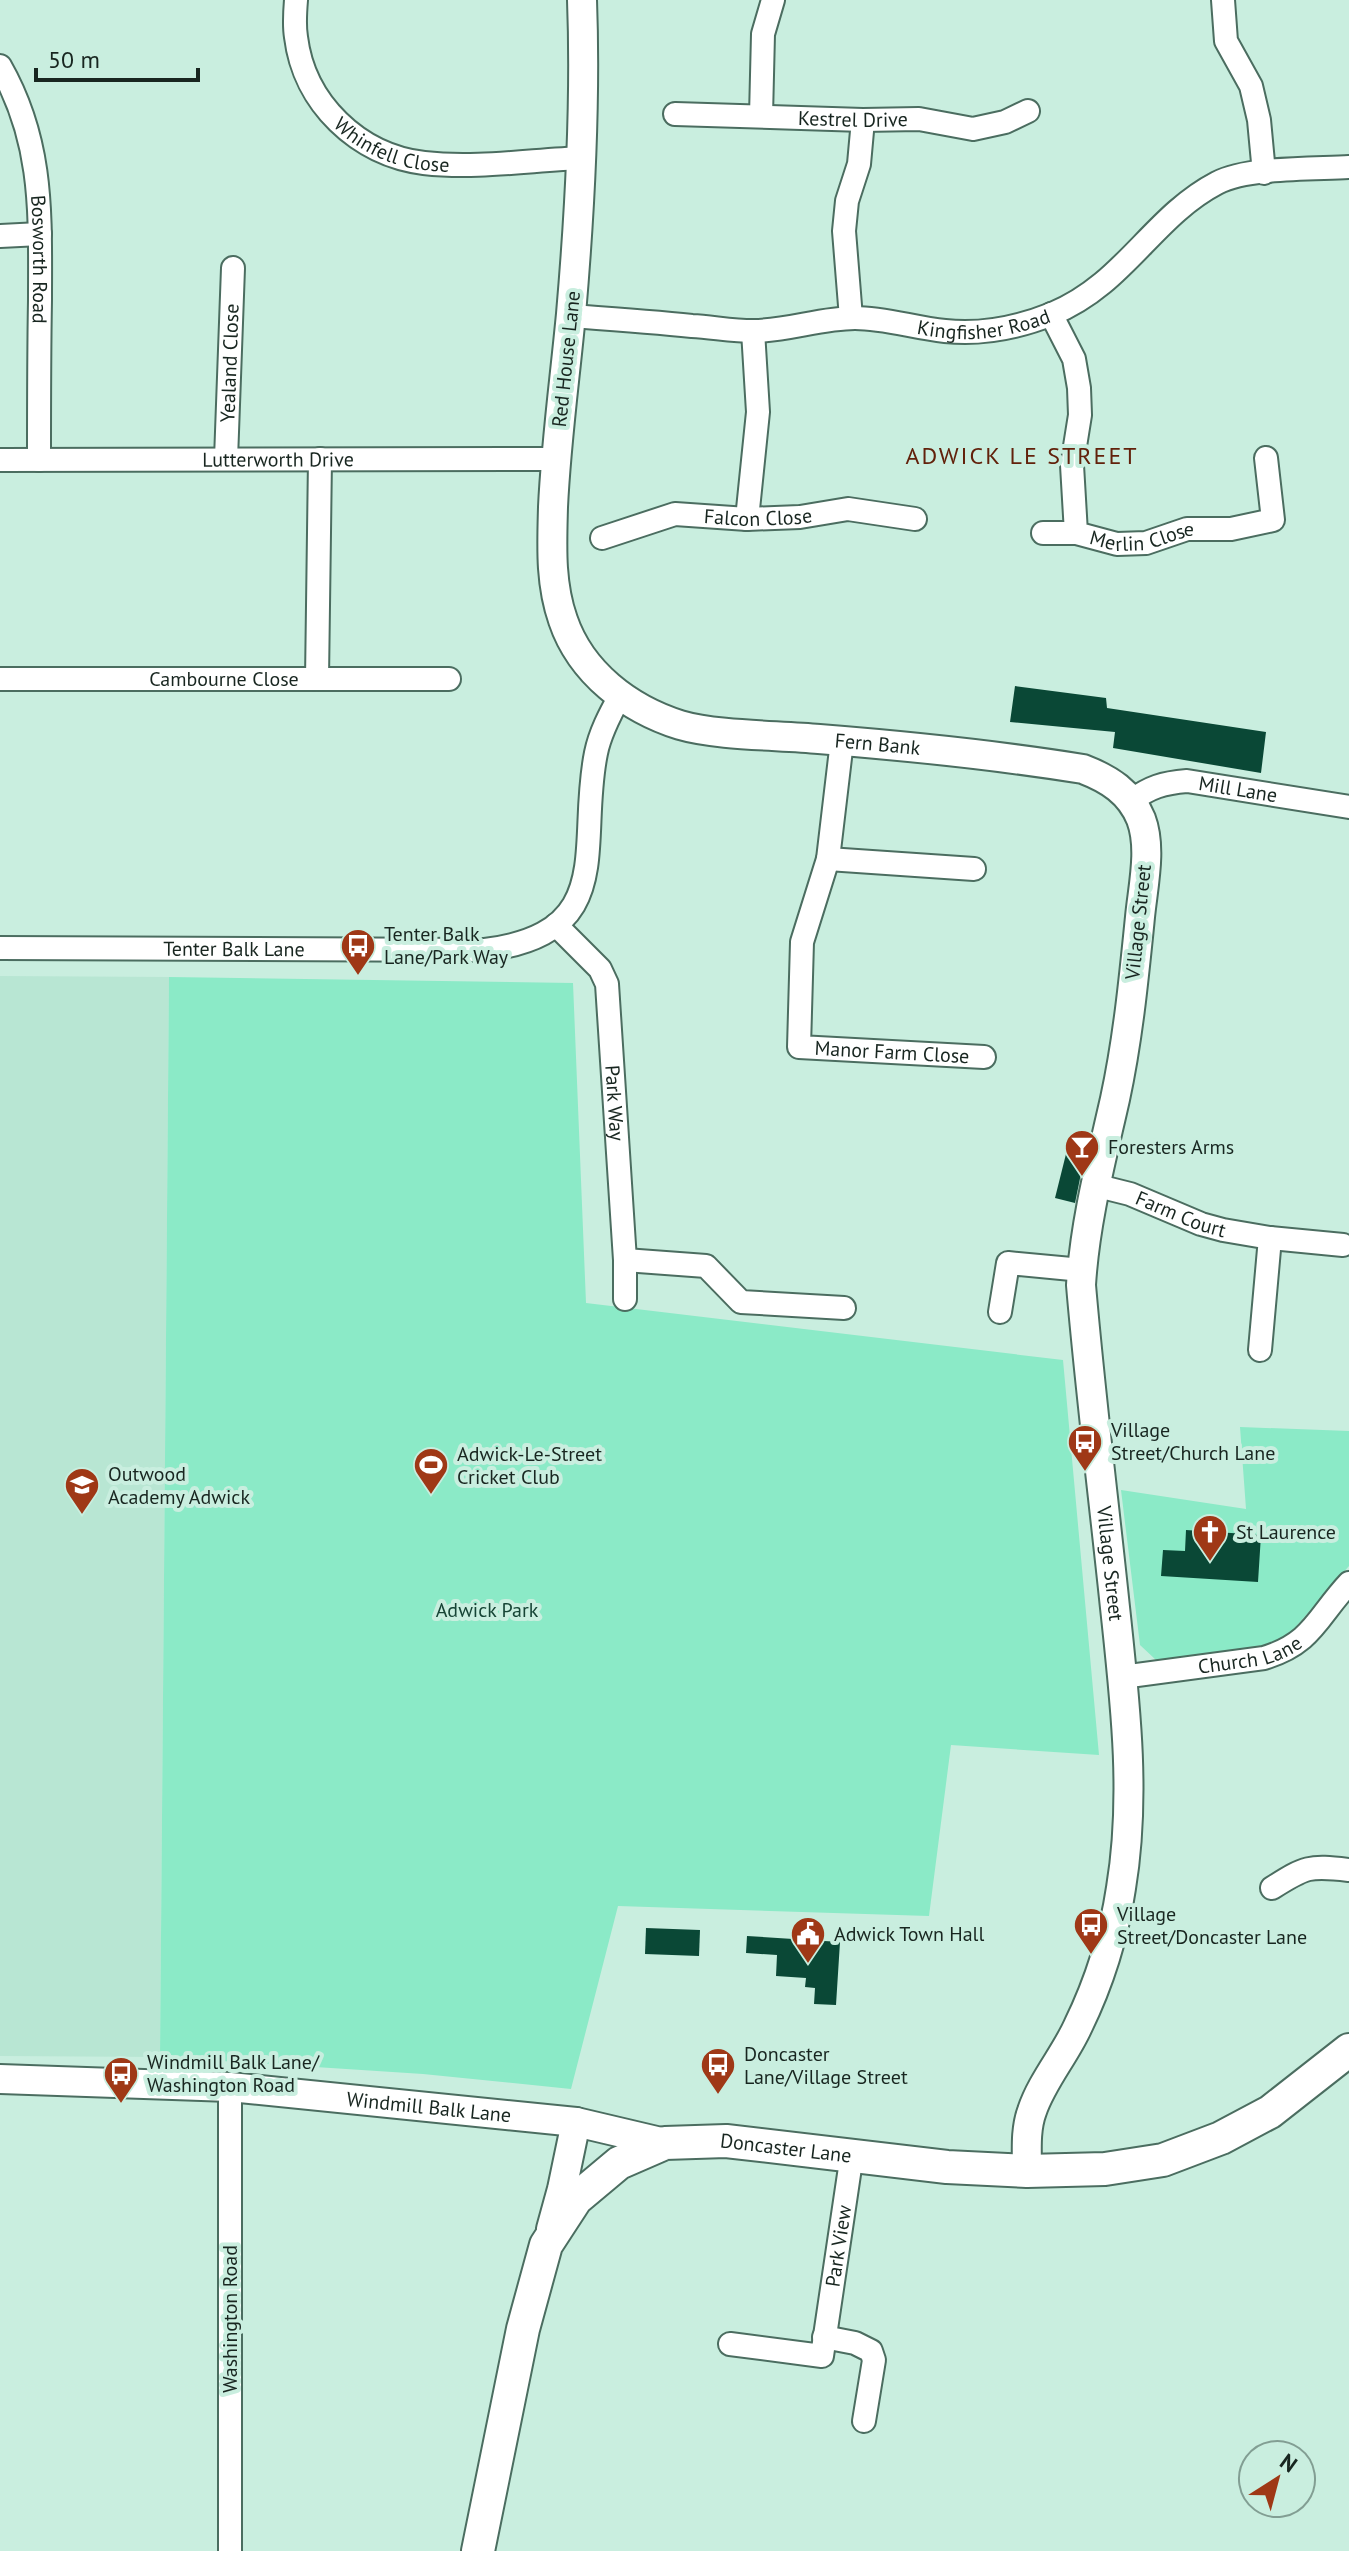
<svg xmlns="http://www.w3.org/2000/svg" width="1349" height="2551" font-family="'PT Sans',sans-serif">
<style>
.built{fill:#b8e6d3}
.green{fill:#8beac7}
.building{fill:#0a4836}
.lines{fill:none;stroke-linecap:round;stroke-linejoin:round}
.minor-casing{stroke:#4b6d60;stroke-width:26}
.tertiary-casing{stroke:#4b6d60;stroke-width:32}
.secondary-casing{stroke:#4b6d60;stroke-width:36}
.minor{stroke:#fff;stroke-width:22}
.tertiary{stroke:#fff;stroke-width:28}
.secondary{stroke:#fff;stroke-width:32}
.labels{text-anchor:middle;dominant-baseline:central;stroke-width:8;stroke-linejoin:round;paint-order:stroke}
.street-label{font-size:20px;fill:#182620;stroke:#c9eedf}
.poi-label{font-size:20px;fill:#182620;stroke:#c9eedf;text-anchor:start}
.park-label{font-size:20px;fill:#164435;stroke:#c9eedf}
.quarter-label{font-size:24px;letter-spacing:2px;fill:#62210b;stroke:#c9eedf}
</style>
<rect width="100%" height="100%" fill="#c9eedf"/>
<polygon class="built" points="0,976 169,977 160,2057 0,2056"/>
<g class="green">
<polygon points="169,977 573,983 586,1303 1063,1360 1099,1755 951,1745 929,1916 618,1906 571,2089 423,2074 160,2057"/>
<polygon points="1240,1427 1349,1431 1349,1566 1279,1646 1175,1661 1156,1660 1140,1645 1121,1490 1246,1509"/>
</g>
<g class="building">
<polygon points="1015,686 1106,698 1107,708 1266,732 1261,773 1113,748 1115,732 1010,722"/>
<polygon points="1067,1150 1085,1154 1075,1203 1055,1198"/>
<polygon points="1186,1530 1261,1535 1258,1582 1161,1576 1163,1550 1185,1551"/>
<polygon points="646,1928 700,1930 699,1956 645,1954"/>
<polygon points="747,1936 840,1942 836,2005 814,2004 815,1988 805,1987 806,1978 776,1976 777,1955 746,1953"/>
</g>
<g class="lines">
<defs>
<g id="minor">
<path id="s1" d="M296,0c-1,12 -2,25 0,37 8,66 62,118 128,126 52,6 107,-3 159,-5"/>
<polyline points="1223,0 1226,41 1251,86 1259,120 1264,173"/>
<path id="s2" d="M0,66c44,77 40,149 40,234 -1,53 -1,107 -1,160"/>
<path id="s3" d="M675,114l188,6 56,-1 54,10 32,-7 23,-11"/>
<polyline points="761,116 763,34 773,0"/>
<polyline points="0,236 40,234"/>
<path id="s4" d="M1051,314l23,45 5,29 1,27 -8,50 4,68 41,11 29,-1 41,-14h44l42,-9 -7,-62"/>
<path id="s5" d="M571,316c40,3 81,6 121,10 20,1 40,5 61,5 34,0 68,-13 102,-13 31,0 59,10 90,13 37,4 72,-3 107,-17 73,-30 100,-97 165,-131 30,-16 96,-14 132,-16"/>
<polyline points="851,318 844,231 847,201 859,164 863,120"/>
<path id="s6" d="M226,459l7,-191"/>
<path id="s7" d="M0,460l555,-1"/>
<polyline points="747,519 758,412 753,331"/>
<polyline points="1043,533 1076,533"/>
<path id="s8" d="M602,538l73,-24 72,5 53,-2 48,-8 67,10"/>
<path id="s9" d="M0,679h449"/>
<polyline points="317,679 320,459"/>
<path id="s10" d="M842,741l-14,118 -26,83 -3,105 185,10"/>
<path id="s11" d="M1131,801c19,-14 32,-18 56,-20l162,26"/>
<polyline points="828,859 974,869"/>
<path id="s12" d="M556,925l44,44 7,15 18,276v39"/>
<path id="s13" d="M0,948l485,2c134,-17 92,-105 111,-197 4,-20 14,-39 24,-57"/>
<path id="s14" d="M1094,1185l36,9 71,30 22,6 47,8 73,7"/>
<polyline points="625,1260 706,1266 741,1302 844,1308"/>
<polyline points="1000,1312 1008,1263 1082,1270"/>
<polyline points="1260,1350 1270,1238"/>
<path id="s15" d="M1122,1677l142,-19c49,-15 53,-41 85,-75"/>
<path d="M1272,1888c33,-21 37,-23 77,-18"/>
<polyline points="230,2087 230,2551"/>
<polyline points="824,2337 855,2343 871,2351 874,2360 864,2421"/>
<path id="s16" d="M730,2344l92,12 30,-202"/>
</g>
<g id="tertiary">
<path id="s17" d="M582,0c4,105 -2,210 -11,314 -6,64 -15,128 -18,193 -1,39 -3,76 10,113 18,53 66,89 117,105 37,11 99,10 139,14 88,7 177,16 264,30 26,10 47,23 58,50 11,29 2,67 -1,98 -6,60 -12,122 -25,182 -14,62 -30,122 -34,186 9,105 22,209 33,313 10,95 23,194 7,290 -7,47 -22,95 -43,138 -13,29 -36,55 -46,85 -7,19 -5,40 -5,60"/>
<path id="s18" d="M0,2079l230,8 346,35 89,21"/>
<polyline points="551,2229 562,2189 576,2122"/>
</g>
<g id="secondary">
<path id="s19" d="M478,2551l45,-222 23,-84 30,-46 43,-36 46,-20 61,-2 221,26 80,4 78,-2 58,-9 58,-22 49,-26 79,-62"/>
</g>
</defs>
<use href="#minor" class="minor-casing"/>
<use href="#tertiary" class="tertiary-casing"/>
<use href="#secondary" class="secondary-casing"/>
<use href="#minor" class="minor"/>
<use href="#tertiary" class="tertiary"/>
<use href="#secondary" class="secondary"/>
</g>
<defs>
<symbol id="bus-pin" viewBox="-11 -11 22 30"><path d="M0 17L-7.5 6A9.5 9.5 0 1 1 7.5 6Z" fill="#9f3816" stroke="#c9eedf"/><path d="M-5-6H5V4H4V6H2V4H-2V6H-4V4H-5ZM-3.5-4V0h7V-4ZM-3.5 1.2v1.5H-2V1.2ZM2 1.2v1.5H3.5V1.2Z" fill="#fff"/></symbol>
<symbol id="bar-pin" viewBox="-11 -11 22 30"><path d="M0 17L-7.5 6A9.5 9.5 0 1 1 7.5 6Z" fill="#9f3816" stroke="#c9eedf"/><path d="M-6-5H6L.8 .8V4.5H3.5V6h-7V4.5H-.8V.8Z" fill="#fff"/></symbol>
<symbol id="stadium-pin" viewBox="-11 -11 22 30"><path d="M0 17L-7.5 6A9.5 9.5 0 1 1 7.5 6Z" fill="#9f3816" stroke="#c9eedf"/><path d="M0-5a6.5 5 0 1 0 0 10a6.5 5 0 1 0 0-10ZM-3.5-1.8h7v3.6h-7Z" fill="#fff"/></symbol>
<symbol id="school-pin" viewBox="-11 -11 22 30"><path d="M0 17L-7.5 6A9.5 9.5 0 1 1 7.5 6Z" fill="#9f3816" stroke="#c9eedf"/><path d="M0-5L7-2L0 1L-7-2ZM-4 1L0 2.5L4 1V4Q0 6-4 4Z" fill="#fff"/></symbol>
<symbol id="church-pin" viewBox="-11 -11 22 30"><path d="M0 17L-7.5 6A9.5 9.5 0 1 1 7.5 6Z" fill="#9f3816" stroke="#c9eedf"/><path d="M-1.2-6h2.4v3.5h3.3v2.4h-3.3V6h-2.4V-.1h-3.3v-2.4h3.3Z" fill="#fff"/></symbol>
<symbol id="civic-pin" viewBox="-11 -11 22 30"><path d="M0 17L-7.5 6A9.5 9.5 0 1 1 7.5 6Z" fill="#9f3816" stroke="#c9eedf"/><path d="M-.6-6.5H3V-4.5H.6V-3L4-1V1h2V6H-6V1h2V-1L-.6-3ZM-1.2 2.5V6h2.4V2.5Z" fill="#fff"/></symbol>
</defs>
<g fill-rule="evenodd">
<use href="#bus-pin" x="338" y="926" width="40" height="54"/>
<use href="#bar-pin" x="1062" y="1127" width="40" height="54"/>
<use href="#bus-pin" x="1065" y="1422" width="40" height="54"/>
<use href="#stadium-pin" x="411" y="1445" width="40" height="54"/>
<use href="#school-pin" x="62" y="1465" width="40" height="54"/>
<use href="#church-pin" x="1190" y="1512" width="40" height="54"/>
<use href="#bus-pin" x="1071" y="1905" width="40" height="54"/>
<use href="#civic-pin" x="788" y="1914" width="40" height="54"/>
<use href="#bus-pin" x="698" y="2045" width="40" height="54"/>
<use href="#bus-pin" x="101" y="2054" width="40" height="54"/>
</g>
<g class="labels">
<g class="street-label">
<text stroke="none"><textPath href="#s3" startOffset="178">Kestrel Drive</textPath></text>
<text stroke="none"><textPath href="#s1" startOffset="194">Whinfell Close</textPath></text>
<text stroke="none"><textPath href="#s2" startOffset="200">Bosworth Road</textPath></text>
<text stroke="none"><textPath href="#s5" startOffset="416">Kingfisher Road</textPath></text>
<text transform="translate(566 359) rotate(-84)">Red House Lane</text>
<text stroke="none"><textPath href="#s6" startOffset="96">Yealand Close</textPath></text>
<text stroke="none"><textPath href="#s7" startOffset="278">Lutterworth Drive</textPath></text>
<text stroke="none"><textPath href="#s8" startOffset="160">Falcon Close</textPath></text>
<text stroke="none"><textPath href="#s4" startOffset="294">Merlin Close</textPath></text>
<text stroke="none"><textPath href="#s9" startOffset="224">Cambourne Close</textPath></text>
<text stroke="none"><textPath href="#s17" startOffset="984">Fern Bank</textPath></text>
<text stroke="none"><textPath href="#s11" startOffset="112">Mill Lane</textPath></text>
<text transform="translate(1138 922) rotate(-84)">Village Street</text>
<text stroke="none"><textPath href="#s13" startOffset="234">Tenter Balk Lane</textPath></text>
<text stroke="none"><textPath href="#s10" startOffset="404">Manor Farm Close</textPath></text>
<text stroke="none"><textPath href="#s12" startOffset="198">Park Way</textPath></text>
<text stroke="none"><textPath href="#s14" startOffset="92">Farm Court</textPath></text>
<text stroke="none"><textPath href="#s17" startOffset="2022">Village Street</textPath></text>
<text stroke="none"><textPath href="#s15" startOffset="130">Church Lane</textPath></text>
<text stroke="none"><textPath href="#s18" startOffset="430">Windmill Balk Lane</textPath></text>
<text stroke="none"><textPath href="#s19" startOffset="596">Doncaster Lane</textPath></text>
<text stroke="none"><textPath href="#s16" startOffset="204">Park View</textPath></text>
<text transform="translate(230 2319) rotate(-90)">Washington Road</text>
</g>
<g class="poi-label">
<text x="384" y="934">Tenter Balk<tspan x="384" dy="23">Lane/Park Way</tspan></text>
<text x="1108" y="1147">Foresters Arms</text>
<text x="1111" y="1430">Village<tspan x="1111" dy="23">Street/Church Lane</tspan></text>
<text x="457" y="1454">Adwick-Le-Street<tspan x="457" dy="23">Cricket Club</tspan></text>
<text x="108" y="1474">Outwood<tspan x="108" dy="23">Academy Adwick</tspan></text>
<text x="1236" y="1532">St Laurence</text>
<text x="1117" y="1914">Village<tspan x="1117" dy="23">Street/Doncaster Lane</tspan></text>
<text x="834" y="1934">Adwick Town Hall</text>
<text x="744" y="2054">Doncaster<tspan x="744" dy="23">Lane/Village Street</tspan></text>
<text x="147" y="2062">Windmill Balk Lane/<tspan x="147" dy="23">Washington Road</tspan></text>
</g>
<g class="park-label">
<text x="487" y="1610">Adwick Park</text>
</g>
<g class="quarter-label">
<text x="1022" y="455">ADWICK LE STREET</text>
</g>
</g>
<g transform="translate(1277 2479) rotate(36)"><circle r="38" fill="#c9eedf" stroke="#829e93" stroke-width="2"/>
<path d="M0-6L14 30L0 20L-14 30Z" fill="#9f3816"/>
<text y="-12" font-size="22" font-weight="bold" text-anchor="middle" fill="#182620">N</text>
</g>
<path d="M36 68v12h162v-12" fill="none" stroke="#182620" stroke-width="4"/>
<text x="48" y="68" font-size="24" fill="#182620" stroke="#c9eedf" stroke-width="6" paint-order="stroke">50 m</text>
</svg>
